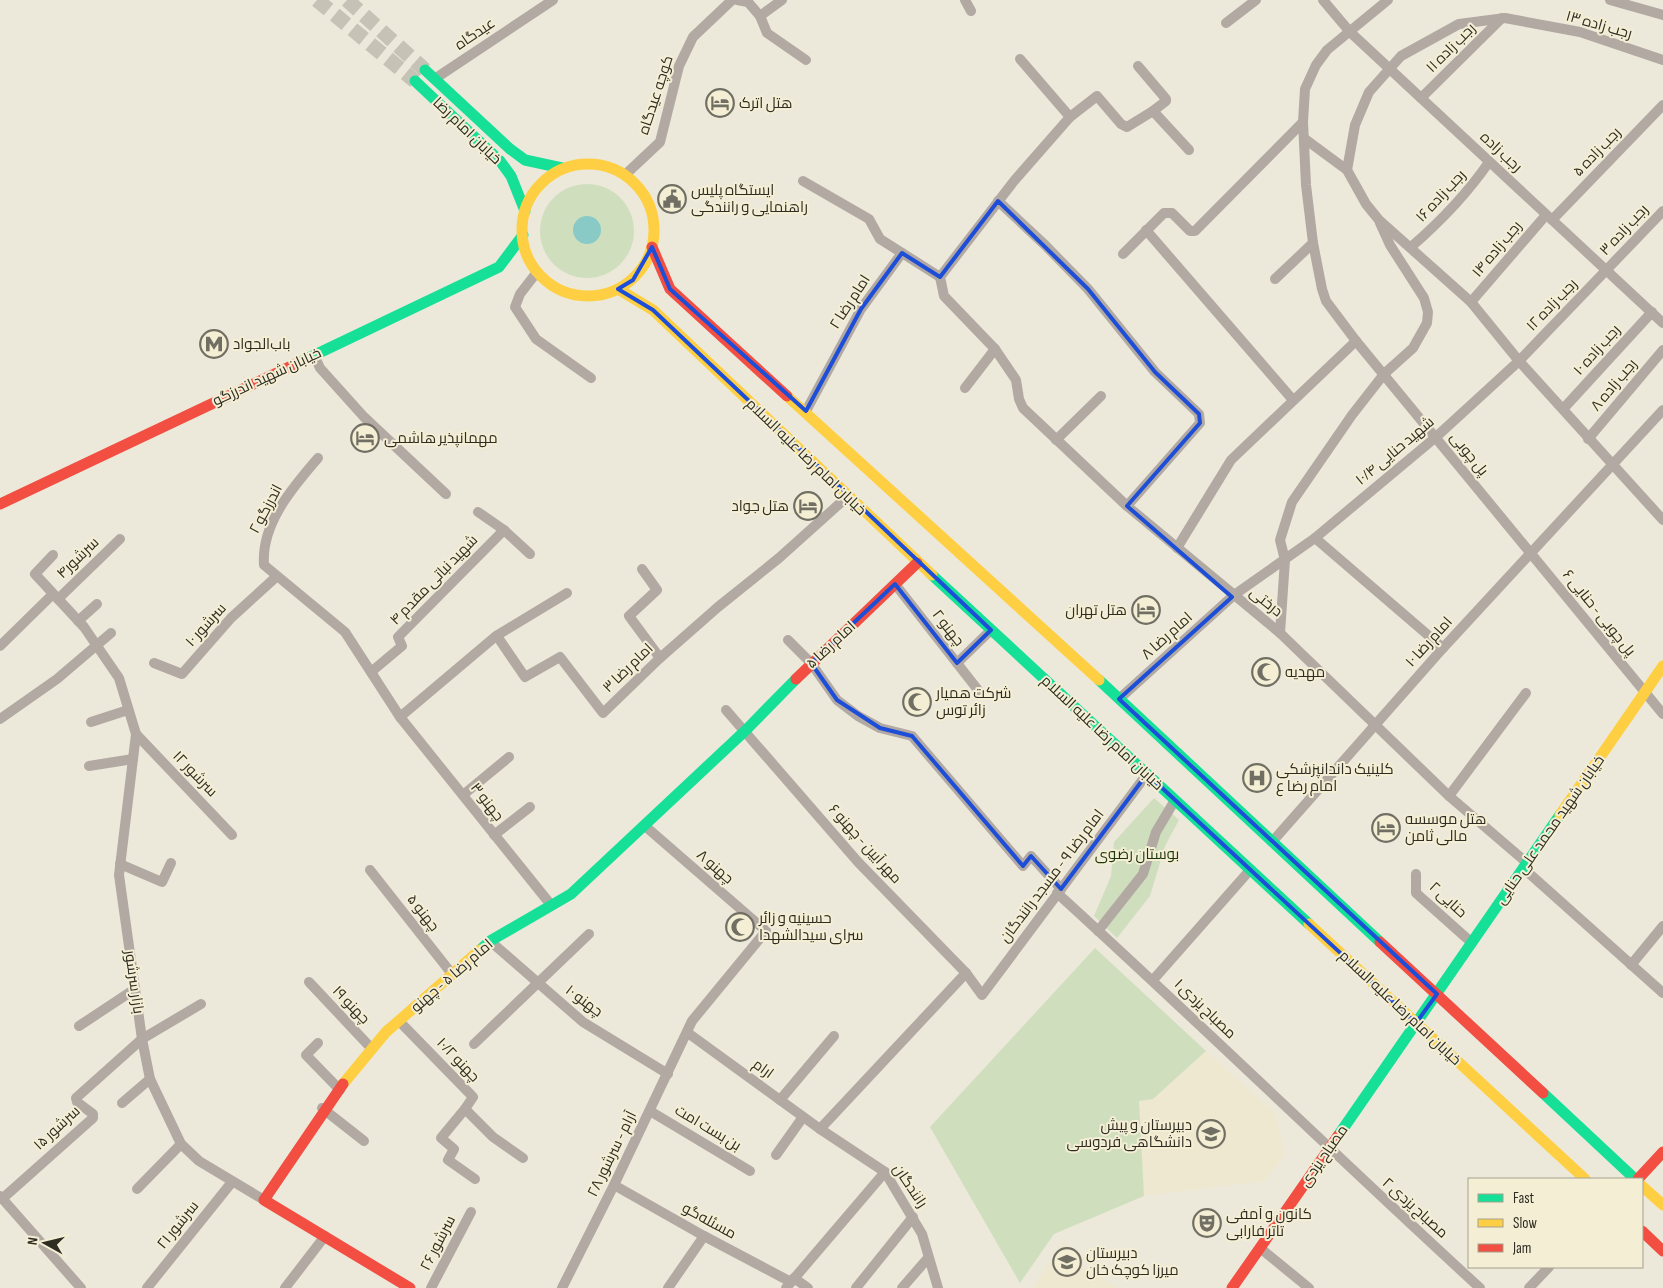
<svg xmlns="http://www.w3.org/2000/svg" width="1663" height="1288" font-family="'Sofia Sans Condensed',Cairo,sans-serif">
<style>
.built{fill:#ede8cf}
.green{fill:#cfdfbe}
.water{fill:#89cac7}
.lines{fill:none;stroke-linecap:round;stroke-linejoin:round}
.primary-tunnel{stroke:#c6c3b6;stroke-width:15;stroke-dasharray:15 8;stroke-linecap:butt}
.street{stroke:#b2a9a3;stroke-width:10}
.fast{stroke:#16e098;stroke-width:11}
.slow{stroke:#ffcf43;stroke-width:11}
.jam{stroke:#f24e42;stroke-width:11}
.marked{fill:none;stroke:#1d4ed8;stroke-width:4;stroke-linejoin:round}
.labels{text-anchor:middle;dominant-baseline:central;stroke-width:4;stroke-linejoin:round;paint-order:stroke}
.street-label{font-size:15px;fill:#2f2d23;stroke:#f3eed4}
.poi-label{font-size:15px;fill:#2f2d23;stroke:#f3eed4;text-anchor:start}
.park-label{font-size:15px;fill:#1e360d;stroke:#f3eed4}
</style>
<rect width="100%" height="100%" fill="#ece9db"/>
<g class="built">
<polygon points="1206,1051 1276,1114 1285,1155 1265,1181 1144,1196 1139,1100 1153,1099"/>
<polygon points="1063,1242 1088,1258 1083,1266 1118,1288 1033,1288"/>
</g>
<g class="green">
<circle cx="587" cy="231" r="47"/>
<polygon points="1154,798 1179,820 1165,846 1150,896 1117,938 1094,916 1111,876 1114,842"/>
<polygon points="1095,948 1206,1051 1153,1099 1139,1101 1144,1196 1054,1234 1020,1283 930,1127"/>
</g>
<circle class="water" cx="587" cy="230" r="14"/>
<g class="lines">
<g class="primary-tunnel">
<polyline points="317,0 415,81"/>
<polyline points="347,0 425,70"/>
</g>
<g class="street">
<polyline points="737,0 748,2 760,16"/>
<polyline points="782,0 760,16 767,33 806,60"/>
<polyline points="965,0 971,11"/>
<polyline points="1323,0 1350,32 1663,323"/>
<polyline points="1388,0 1327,50 1316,65 1305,89 1303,122 1306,185 1313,243 1322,289 1326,301 1356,341 1663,714"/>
<polyline points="1610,0 1663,15"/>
<polyline points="1226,23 1256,0"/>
<polyline points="1020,59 1070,117"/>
<polyline points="1138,66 1166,99 1166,101 1153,111"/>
<polyline points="439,76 553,0"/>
<polyline points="1421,98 1502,18"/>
<polyline points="1305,139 1347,170 1366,204 1379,220 1471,302 1519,361 1663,520"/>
<polyline points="1189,150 1153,111 1127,127 1121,124 1097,96 1070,117 1014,181 940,277 944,296 995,349 1016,380 1019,399 1023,408 1127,506 1280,633 1449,796 1526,862"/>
<polyline points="1347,170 1355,125 1369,92 1401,56 1459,24 1505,18 1580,32 1663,60"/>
<polyline points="626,174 660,142 679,66 693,37 732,0"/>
<polyline points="803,181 869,219 880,239 940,277"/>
<polyline points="998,201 1045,245 1088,289 1155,372 1199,414 1200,423 1127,506"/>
<polyline points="1552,220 1663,105"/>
<polyline points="1146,230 1293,400"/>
<path d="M1411,247c30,-26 56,-53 78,-85"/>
<polyline points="1123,254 1164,213 1172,213 1190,231 1195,231 1303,122"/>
<polyline points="537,272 520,294 515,307 536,339 591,378"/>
<polyline points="1275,279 1313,243"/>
<polyline points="1471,302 1546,215"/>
<polyline points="314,355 320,368 364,417 446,494"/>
<polyline points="965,388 995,349"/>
<polyline points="1564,408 1652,312"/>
<polyline points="806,411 861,309 902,253"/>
<polyline points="1588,439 1663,350"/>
<polyline points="1056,440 1101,396"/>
<path d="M318,458c-26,30 -57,66 -54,107l81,67 55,85 151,188"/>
<polyline points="478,512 504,530 530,554"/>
<polyline points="1315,538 1443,648"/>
<polyline points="1177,548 1231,460 1356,341"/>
<polyline points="53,555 35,574 84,627 119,678 136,734 119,875 142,1039 150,1079 181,1144 199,1161 264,1200"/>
<polyline points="642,569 657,590 629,616 660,658"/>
<polyline points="895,584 978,690"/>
<polyline points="58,599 120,539"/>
<polyline points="78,621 97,604"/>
<polyline points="1280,633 1285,560 1280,540 1292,502 1352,415 1384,374 1413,348 1427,323 1428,312 1424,298 1390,245 1380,223"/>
<polyline points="497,636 525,677 560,657 603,713 660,658 718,607 779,558 847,497"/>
<polyline points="788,640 811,663 837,700 858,716 880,728 912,736 1023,866 1031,856 1061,889"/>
<polyline points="0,646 53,594"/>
<polyline points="154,663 182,674 231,618 276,577"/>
<polyline points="957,663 991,630"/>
<polyline points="371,672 402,646 398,637 504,530"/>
<polyline points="1119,699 1234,595 1315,538 1436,437 1519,361 1663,211"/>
<polyline points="726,710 858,862 966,973 982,995 1147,774"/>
<polyline points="400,717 496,636 567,593"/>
<polyline points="0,719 57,679 111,633"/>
<polyline points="91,722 128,710"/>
<polyline points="136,734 232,835"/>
<polyline points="89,766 133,759"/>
<polyline points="463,795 509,757"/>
<polyline points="1449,796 1526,693"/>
<polyline points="494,835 530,807"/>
<polyline points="1272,842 1443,648 1663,410"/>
<polyline points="120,864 162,882 171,863"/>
<polyline points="1523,868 1663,993"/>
<polyline points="370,870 452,974"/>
<polyline points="1416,874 1416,893 1472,943"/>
<path d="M1057,893c143,130 281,265 423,395"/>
<polyline points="1098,931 1143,874 1156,832 1175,800"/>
<polyline points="490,941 583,1022 668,1074"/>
<polyline points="1631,965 1663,926"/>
<polyline points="1153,980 1250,870"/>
<polyline points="309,982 372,1049"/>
<polyline points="400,1022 473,1097 465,1109 493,1137 523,1158"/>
<polyline points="79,1026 135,989"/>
<polyline points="688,1033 820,1129 885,1172 922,1234 938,1288"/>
<polyline points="318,1043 306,1055 340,1090"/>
<polyline points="474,1044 589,934"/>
<polyline points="780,1100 834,1036"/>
<polyline points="122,1103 150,1079"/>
<polyline points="322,1108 364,1141"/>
<polyline points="465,1109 441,1138 454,1149 448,1160 475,1179"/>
<polyline points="650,1111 750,1171"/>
<polyline points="820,1129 966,973"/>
<polyline points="776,1155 803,1117"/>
<polyline points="614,1185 704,1236 791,1282"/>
<polyline points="137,1189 181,1144"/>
<polyline points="0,1196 81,1288"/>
<polyline points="2,1199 93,1118 93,1114 77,1102 76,1098 142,1039 201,1004"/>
<polyline points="1260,1248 1309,1288"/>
<polyline points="794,1278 808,1288"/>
<polyline points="147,1288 232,1182"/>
<polyline points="285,1288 325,1236"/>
<polyline points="431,1288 471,1212"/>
<polyline points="562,1288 614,1185 692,1021 766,931 645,826"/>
<polyline points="668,1288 704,1236"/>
<polyline points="786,1288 885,1172"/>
<polyline points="856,1288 913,1217"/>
<polyline points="902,1288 928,1258"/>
<polyline points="1529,1288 1549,1267"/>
</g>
<g class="fast">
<polyline points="425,70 510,149 525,160 562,168"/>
<polyline points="415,81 500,161 511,176 525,211"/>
<polyline points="300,362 499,267 523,235"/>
<polyline points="932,575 1309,924"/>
<polyline points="1099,680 1380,942"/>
<polyline points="480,950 490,941 571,894 746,730 796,679"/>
<polyline points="1543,1093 1635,1179"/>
<polyline points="1338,1136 1560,815"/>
</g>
<g class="slow">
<circle cx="588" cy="230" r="66"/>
<polyline points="618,289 653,310 932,575"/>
<polyline points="787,396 1099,680"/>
<polyline points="1560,815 1663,666"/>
<polyline points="1309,924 1585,1179"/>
<polyline points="343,1084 386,1032 480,950"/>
<polyline points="1642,1186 1663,1205"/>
</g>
<g class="jam">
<polyline points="652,247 670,289 787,396"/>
<polyline points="0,504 300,362"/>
<polyline points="796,679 917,563"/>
<polyline points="1380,942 1543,1093"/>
<polyline points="343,1084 264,1200 410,1288"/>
<polyline points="1638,1179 1663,1152"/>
<polyline points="1642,1231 1663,1251"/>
<polyline points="1232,1288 1338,1136"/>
</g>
</g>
<path class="marked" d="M998,201l90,88 67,83 44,42 1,9 -73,83 105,91 -113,102 318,295 -21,29 -269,-249 -86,115 -30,-33 -8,10 -111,-130 -32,-8 -43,-28 -26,-37 84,-79 62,79 34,-33 -338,-320 -35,-21 15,-9 19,-33 18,42 136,122 55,-102 41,-56 38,24z"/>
<defs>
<symbol id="hotel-ring" viewBox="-11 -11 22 22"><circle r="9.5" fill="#f3eed4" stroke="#716f63" stroke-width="1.5"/><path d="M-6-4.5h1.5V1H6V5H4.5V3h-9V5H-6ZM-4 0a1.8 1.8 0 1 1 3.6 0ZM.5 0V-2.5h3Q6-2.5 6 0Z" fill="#716f63"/></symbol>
<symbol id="civic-ring" viewBox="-11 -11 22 22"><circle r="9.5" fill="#f3eed4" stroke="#716f63" stroke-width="1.5"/><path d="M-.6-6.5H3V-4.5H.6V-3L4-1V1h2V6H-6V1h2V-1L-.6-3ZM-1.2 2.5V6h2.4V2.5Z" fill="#716f63"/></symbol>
<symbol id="metro-ring" viewBox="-11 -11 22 22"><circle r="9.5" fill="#f3eed4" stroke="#716f63" stroke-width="1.5"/><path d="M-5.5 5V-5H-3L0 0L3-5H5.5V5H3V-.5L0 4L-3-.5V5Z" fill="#716f63"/></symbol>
<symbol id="mosque-ring" viewBox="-11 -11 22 22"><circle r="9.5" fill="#f3eed4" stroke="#716f63" stroke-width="1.5"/><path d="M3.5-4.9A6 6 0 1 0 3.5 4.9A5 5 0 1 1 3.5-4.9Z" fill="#716f63"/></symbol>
<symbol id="hospital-ring" viewBox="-11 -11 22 22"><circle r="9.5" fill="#f3eed4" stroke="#716f63" stroke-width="1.5"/><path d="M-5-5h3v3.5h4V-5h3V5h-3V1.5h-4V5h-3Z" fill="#716f63"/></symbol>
<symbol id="school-ring" viewBox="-11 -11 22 22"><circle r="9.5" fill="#f3eed4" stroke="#716f63" stroke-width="1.5"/><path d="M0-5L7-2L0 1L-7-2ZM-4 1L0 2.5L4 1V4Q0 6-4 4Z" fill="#716f63"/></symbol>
<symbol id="theatre-ring" viewBox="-11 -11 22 22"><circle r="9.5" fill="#f3eed4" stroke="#716f63" stroke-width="1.5"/><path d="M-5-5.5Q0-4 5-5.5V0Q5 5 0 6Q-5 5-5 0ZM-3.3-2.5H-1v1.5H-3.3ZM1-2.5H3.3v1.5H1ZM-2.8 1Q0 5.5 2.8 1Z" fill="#716f63"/></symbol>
</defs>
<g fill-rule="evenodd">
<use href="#hotel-ring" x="704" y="87" width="32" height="32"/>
<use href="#civic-ring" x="656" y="183" width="32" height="32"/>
<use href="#metro-ring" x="198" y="328" width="32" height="32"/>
<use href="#hotel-ring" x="349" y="422" width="32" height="32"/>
<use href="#hotel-ring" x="792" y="490" width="32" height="32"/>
<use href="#hotel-ring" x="1130" y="594" width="32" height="32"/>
<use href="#mosque-ring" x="1250" y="656" width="32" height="32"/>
<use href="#mosque-ring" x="901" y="686" width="32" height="32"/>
<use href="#hospital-ring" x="1241" y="762" width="32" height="32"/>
<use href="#hotel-ring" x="1370" y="812" width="32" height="32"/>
<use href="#mosque-ring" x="724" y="911" width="32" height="32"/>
<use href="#school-ring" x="1195" y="1118" width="32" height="32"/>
<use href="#theatre-ring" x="1191" y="1207" width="32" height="32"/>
<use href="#school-ring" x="1051" y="1246" width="32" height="32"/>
</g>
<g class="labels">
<g class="street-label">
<text transform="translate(1599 25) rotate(16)">رجب زاده ۱۳</text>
<text transform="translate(475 34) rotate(-34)">عیدگاه</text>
<text transform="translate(1451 48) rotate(-45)">رجب زاده ۱۱</text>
<text transform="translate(656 95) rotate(-72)">کوچه عیدگاه</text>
<text transform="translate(467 131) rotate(44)">خیابان امام رضا</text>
<text transform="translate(1501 152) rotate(43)">رجب زاده</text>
<text transform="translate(1597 152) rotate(-46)">رجب زاده ۵</text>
<text transform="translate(1441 196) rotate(-47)">رجب زاده ۱۶</text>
<text transform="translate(1624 230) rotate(-47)">رجب زاده ۳</text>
<text transform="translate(1497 249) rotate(-50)">رجب زاده ۱۴</text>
<text transform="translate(850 302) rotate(-57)">امام رضا ۲</text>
<text transform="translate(1552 305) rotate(-46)">رجب زاده ۱۲</text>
<text transform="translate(1597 350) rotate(-48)">رجب زاده ۱۰</text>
<text transform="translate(267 377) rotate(-25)">خیابان شهید اندرزگو</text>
<text transform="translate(1614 385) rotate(-50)">رجب زاده ۸</text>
<text transform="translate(1395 451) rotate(-40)">شهید حنایی ۱۰/۴</text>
<text transform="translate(1469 454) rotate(51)">پل چوبی</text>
<text transform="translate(806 457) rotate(44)">خیابان امام رضا علیه السلام</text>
<text transform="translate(266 509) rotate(-62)">اندرزگو ۲</text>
<text transform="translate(78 558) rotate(-44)">سرشور۴</text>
<text transform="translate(434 580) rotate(-46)">شهید نباتی مقدم ۴</text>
<text transform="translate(1266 602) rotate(39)">درختی</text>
<text transform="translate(1599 613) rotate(51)">پل چوبی - حنایی ۶</text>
<text transform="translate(206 625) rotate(-48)">سرشور ۱۰</text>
<text transform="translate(948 628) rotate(52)">چهنو ۲</text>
<text transform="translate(1167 636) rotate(-42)">امام رضا ۸</text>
<text transform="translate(1429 642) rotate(-48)">امام رضا ۱۰</text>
<text transform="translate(831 645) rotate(-43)">امام رضا ۵</text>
<text transform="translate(628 668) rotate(-44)">امام رضا ۳</text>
<text transform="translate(1102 733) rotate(43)">خیابان امام رضا علیه السلام</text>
<text transform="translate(195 774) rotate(46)">سرشور ۱۲</text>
<text transform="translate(487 802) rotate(52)">چهنو ۳</text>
<text transform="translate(1550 830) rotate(-55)">خیابان شهید محمد علی حنایی</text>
<text transform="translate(865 844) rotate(48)">مهر آیین - چهنو ۶</text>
<text transform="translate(715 867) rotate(41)">چهنو ۸</text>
<text transform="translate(1052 876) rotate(-53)">امام رضا ۹ - مسجد رانندگان</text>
<text transform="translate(1448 900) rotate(43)">حنایی ۲</text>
<text transform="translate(423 913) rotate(52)">چهنو ۵</text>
<text transform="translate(452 976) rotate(-41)">امام رضا ۵ - چهنو</text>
<text transform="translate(134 982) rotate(82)">بازار سرشور</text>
<text transform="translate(584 1001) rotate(37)">چهنو ۱۰</text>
<text transform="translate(351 1005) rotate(46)">چهنو ۱۹</text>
<text transform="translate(1400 1008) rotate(43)">خیابان امام رضا علیه السلام</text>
<text transform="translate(1205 1009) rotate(44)">مصباح یزدی ۱</text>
<text transform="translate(458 1060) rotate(46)">چهنو ۱۰/۲</text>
<text transform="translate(763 1069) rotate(36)">ارام</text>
<text transform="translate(57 1128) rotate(-43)">سرشور ۱۵</text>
<text transform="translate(708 1128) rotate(31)">بن بست امت</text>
<text transform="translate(612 1154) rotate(-64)">آرام - سرشور ۲۸</text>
<text transform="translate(1324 1156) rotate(-55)">مصباح یزدی</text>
<text transform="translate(910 1186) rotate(56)">رانندگان</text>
<text transform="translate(1415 1208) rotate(42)">مصباح یزدی ۲</text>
<text transform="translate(709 1221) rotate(29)">مسئله‌گو</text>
<text transform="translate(178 1225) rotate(-51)">سرشور ۲۱</text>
<text transform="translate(438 1243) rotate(-63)">سرشور ۲۶</text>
</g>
<g class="poi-label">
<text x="739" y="103">هتل اترک</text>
<text x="691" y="190">ایستگاه پلیس<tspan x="691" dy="17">راهنمایی و رانندگی</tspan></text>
<text x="233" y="344">باب‌الجواد</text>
<text x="384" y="438">مهمانپذیر هاشمی</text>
<text x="789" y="506" text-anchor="end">هتل جواد</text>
<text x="1127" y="610" text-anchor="end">هتل تهران</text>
<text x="1285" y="672">مهدیه</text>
<text x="936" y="693">شرکت همیار<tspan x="936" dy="17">زائر توس</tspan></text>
<text x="1276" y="769">کلینیک داندانپزشکى<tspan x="1276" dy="17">امام رضا ع</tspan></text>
<text x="1405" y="819">هتل موسسه<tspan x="1405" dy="17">مالی ثامن</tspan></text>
<text x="759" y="918">حسینیه و زائر<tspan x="759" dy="17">سرای سیدالشهدا</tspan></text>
<text x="1192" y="1125" text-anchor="end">دبیرستان و پیش<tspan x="1192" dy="17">دانشگاهی فردوسی</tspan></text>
<text x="1226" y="1214">کانون و آمفی<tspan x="1226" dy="17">تاتر فارابی</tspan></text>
<text x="1086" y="1253">دبیرستان<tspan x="1086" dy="17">میرزا کوچک خان</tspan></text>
</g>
<g class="park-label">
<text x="1137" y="854">بوستان رضوی</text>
</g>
</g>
<rect x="1468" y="1178" width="175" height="90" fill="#f3eed4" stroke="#a5a18d"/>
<rect x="1478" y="1194" width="25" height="8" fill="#16e098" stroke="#a5a18d"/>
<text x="1513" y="1203" font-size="15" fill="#2f2d23">Fast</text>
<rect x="1478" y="1219" width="25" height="8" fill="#ffcf43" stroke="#a5a18d"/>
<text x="1513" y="1228" font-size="15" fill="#2f2d23">Slow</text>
<rect x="1478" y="1244" width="25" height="8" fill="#f24e42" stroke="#a5a18d"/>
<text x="1513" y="1253" font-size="15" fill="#2f2d23">Jam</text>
<g transform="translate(45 1243) rotate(278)" stroke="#f3eed4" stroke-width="4" paint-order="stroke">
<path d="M0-4L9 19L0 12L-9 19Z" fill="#2f2d23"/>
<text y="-8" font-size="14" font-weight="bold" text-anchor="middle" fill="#2f2d23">N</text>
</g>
</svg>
